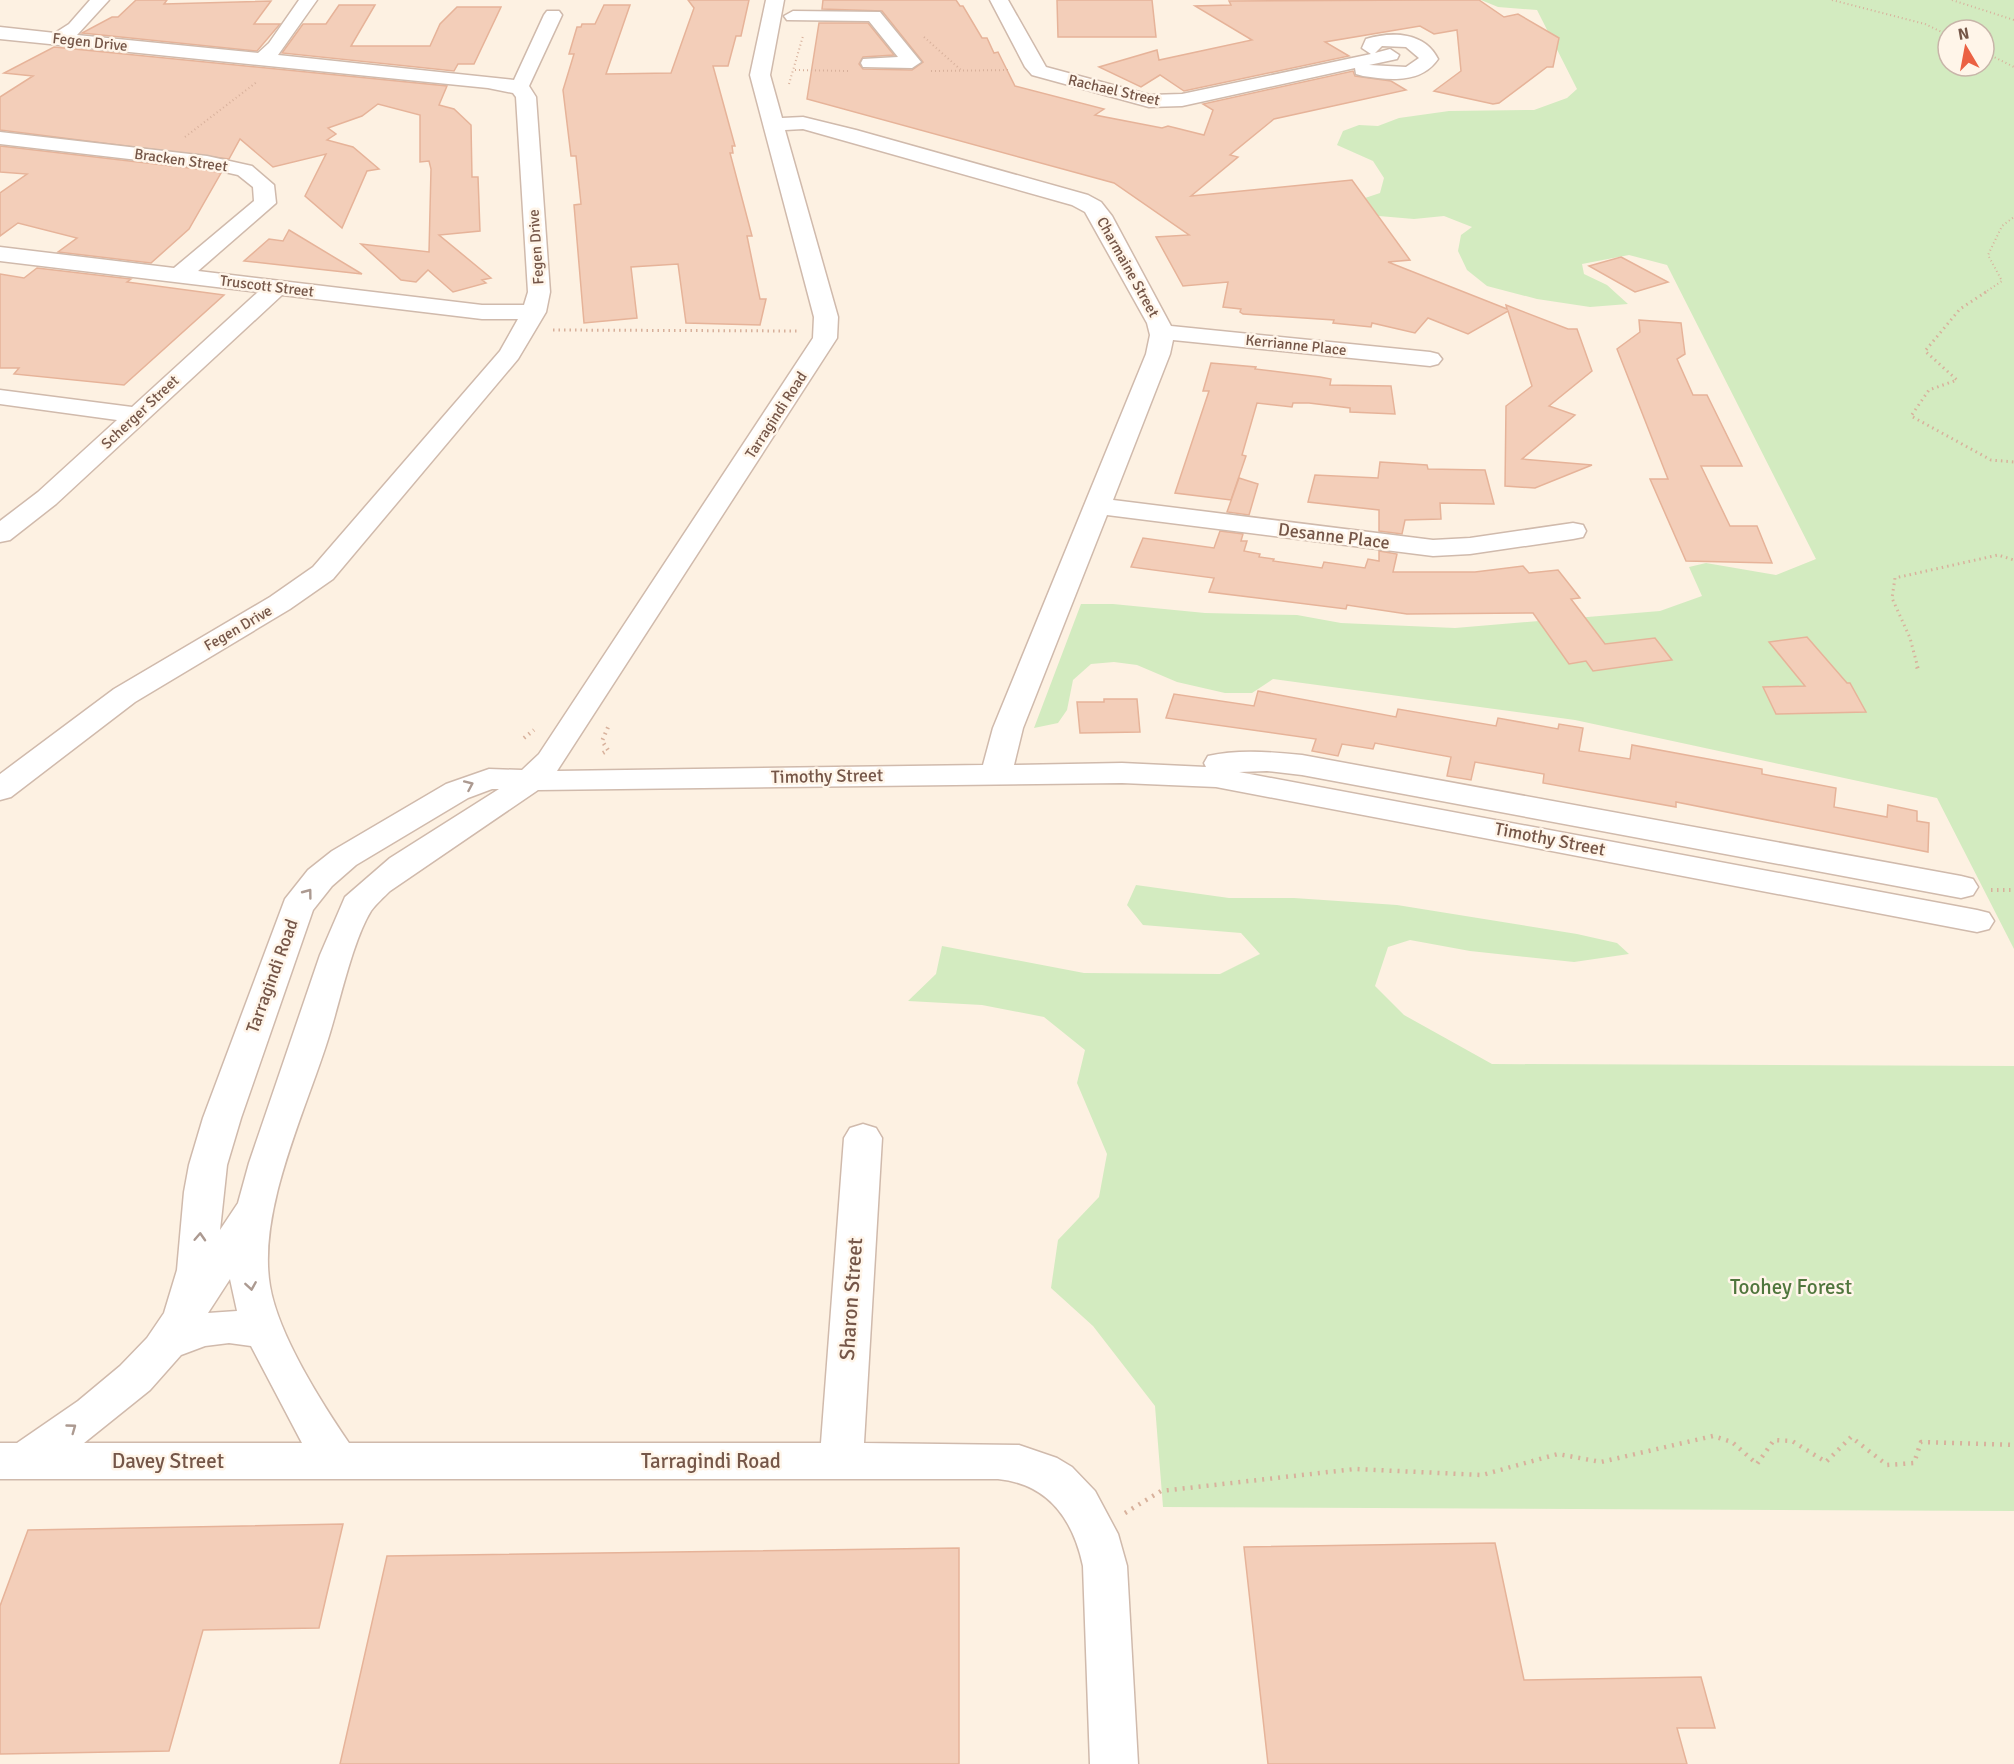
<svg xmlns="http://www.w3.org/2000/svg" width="2014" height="1764" font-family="Signika,sans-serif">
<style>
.green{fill:#d3ebc0;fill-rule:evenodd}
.building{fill:#f3ceb9;stroke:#e6b399;stroke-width:1.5}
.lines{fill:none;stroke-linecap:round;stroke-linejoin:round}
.minor-casing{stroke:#d0baac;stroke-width:3}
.path-far3{stroke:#d8b19c;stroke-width:2;stroke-dasharray:1 3;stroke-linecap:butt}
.path-far2{stroke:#d8b19c;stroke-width:3;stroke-dasharray:1.5 4;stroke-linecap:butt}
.path-far1{stroke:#d8b19c;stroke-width:4;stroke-dasharray:1.5 4.5;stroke-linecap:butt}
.path{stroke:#d8b19c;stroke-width:4.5;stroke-dasharray:2 6;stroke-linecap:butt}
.minor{fill:#fff;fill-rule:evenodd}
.oneway{stroke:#ac9a91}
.labels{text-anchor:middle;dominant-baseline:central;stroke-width:5;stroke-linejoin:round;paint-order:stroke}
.far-street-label{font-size:15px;fill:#755648;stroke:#fff5e9}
.street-label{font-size:18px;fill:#755648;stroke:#fff5e9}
.near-park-label{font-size:21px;fill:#50763d;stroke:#fff5e9}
.near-street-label{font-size:21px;fill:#755648;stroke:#fff5e9}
</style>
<rect width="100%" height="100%" fill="#fdf1e2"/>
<g class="green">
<path d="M1481,0h533v949l-77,-151 -362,-78 -302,-41 -21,14h-27l-48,-11 -40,-17 -23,-3 -23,2 -18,16 -6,30 -9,13 -24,5 47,-124h32l92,9 92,2 44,8 114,5 205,-17 42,-15 -13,-29 17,-4 70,12 40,-16 -149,-294 -38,-10 -47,9 2,10 23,11 21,19 -38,3 -53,-8 -50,-13 -20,-16 -9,-19 3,-16 11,-8 -28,-11 -30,3 -47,-4 -14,-9 12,-8 15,-5 4,-15 -11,-17 -36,-16 6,-14 16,-6 19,1 21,-8 50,-7 85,-1 33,-12 10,-9 -40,-79 -39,-3zM1948,30h36v36h-36z"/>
<polygon points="1136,885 1229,898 1294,898 1397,905 1577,934 1617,943 1629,954 1574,962 1470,951 1410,940 1388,947 1375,986 1404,1015 1492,1064 2014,1066 2014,1511 1163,1507 1155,1406 1093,1326 1051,1288 1058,1240 1099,1197 1107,1154 1077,1083 1085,1050 1044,1017 982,1005 908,1001 936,974 942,946 1084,973 1220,974 1260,954 1241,933 1143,925 1127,905"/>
</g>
<g class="building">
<polygon points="136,0 167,0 164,4 271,1 254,24 280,24 257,51 82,33 112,17 118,17"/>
<polygon points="688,0 749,0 741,36 736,36 728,66 713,66 735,146 732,146 733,153 730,153 752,236 747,236 760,299 766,299 760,325 686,323 678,264 631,267 637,318 584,323 574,205 581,204 576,156 571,156 563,90 574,54 569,54 577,27 581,27 582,24 595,24 604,5 630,5 606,74 671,73 694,8"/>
<polygon points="823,0 956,0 960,6 963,6 982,38 987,38 994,53 998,52 1015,86 1104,109 1095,115 1162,128 1168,126 1204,135 1213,110 1203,104 1353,71 1355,76 1391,81 1406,90 1274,119 1230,155 1238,157 1191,196 1352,180 1410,260 1388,262 1507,309 1506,305 1568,329 1577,329 1592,371 1549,406 1575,415 1522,459 1592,465 1535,488 1505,486 1506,406 1532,386 1508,311 1468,334 1428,318 1415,333 1372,323 1371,327 1333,323 1334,320 1243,314 1240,312 1241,309 1223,307 1228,282 1183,286 1156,237 1189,235 1114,183 807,99 819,23 868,23 894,55 863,57 859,64 863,69 912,70 923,62 882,11 822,9"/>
<polygon points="1057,0 1152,0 1156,37 1058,37"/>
<polygon points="1440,0 1479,0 1504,17 1518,14 1559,38 1553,67 1547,67 1499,103 1493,104 1434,91 1461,71 1457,30 1434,34 1420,26 1325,42 1349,56 1184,91 1160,75 1141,87 1099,67 1157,50 1159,60 1252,40 1195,6 1231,5 1229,1"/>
<polygon points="339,5 375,5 351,46 430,46 440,24 457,7 501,7 474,64 458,64 454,71 282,53 303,24 326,24"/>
<polygon points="54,47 447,86 439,105 454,109 471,125 472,177 478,177 480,231 439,235 491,278 482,280 486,283 453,292 428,270 416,282 401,280 361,244 429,252 431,169 429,161 420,162 420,115 378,104 362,116 328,128 336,134 327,140 353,147 379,169 367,171 342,228 305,196 326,154 273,167 240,139 229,159 0,130 0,97 33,76 4,73"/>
<polygon points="0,146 207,170 221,173 189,229 151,263 58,252 77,238 18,223 0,236 0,193 27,174 0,172"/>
<polygon points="289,230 362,274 244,261 269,239 283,241"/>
<polygon points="1621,257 1668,282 1635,292 1589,266"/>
<polygon points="37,268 131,279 127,282 224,295 124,385 14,374 19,368 0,368 0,274 24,278"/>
<polygon points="1639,320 1681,323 1685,354 1677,359 1693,395 1707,395 1742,466 1701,466 1730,526 1757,526 1772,563 1686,561 1650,479 1668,479 1617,349 1640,332"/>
<polygon points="1211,363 1256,367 1255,369 1320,377 1331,379 1330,385 1391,386 1395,414 1350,412 1350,408 1309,403 1293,403 1292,407 1257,403 1242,455 1246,456 1231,500 1175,493 1209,391 1203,391"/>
<polygon points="1380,462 1427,465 1428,469 1485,470 1494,504 1440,503 1441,519 1405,520 1402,534 1379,531 1379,510 1308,502 1315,475 1378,478"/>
<polygon points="1239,478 1258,484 1249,515 1227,512"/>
<polygon points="1220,531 1243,534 1241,541 1247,541 1244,551 1260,554 1259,557 1274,559 1273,561 1322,568 1324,562 1365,568 1368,559 1379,561 1379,551 1397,554 1393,572 1475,572 1523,566 1529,573 1558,570 1580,598 1571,599 1605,644 1655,638 1672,660 1593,671 1586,661 1569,664 1533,613 1407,614 1347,605 1346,609 1209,592 1214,578 1131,567 1143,538 1214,548"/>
<polygon points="1807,637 1847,683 1850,683 1866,712 1776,714 1763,687 1805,686 1769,642"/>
<polygon points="1258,691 1396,717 1398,709 1496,726 1498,718 1558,729 1559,724 1583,728 1579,751 1630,759 1632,745 1762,769 1762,774 1836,788 1834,807 1887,817 1888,805 1917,811 1917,821 1929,823 1928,852 1676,802 1676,807 1543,783 1544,774 1475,762 1471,780 1447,776 1451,757 1375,743 1373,749 1342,744 1338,756 1312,751 1316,739 1166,718 1174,694 1254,706"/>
<polygon points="1104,699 1137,699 1140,732 1080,733 1077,702 1104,702"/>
<polygon points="343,1524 319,1628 203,1630 169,1751 0,1754 0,1606 28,1530"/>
<polygon points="1495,1543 1524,1680 1701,1677 1715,1728 1677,1728 1687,1764 1268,1764 1244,1547"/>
<polygon points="959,1548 959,1764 340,1764 387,1556"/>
</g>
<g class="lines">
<defs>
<g id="minor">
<polygon points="90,0 109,0 77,35 258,53 269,43 299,0 317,0 278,55 514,80 544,15 547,11 559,11 562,15 529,86 536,97 550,292 546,312 518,359 333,579 290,609 135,702 11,797 0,800 0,774 114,689 270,597 313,567 500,351 518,319 482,319 282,295 56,504 10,540 0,542 0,521 38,492 117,420 0,404 0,390 132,407 258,292 0,261 0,247 174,268 254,201 253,187 238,175 207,168 0,144 0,132 207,156 252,166 274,185 276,203 198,271 482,305 524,305 528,292 516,97 513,93 488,88 0,39 0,27 55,33 69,24"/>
<path d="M766,0h18l-14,75 12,43 21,-1 53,13 232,65 13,7 11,14 59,110 259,26 8,2 4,5 -4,5 -8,2 -257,-26 -3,14 -57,146 320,40 37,-2 103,-15 10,2 3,6 -3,6 -10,2 -103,15 -37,2 -326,-41 -84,213 -9,37 108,-2 84,4 -2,-4 4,-7c30,-7 63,-4 94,-1l659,121 12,3 5,8 -5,8 -12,3 -659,-123 -35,-4 -28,1 738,138 12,3 5,8 -5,8 -12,3 -761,-145 -94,-4 -584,7 -148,101c-6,6 -14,13 -19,20 -18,29 -31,90 -42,125 -22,72 -72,174 -59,250 8,48 51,116 79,157h472l23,-305 6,-10 13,-4 13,4 6,10 -18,305 155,2 38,13 15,9 23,24 23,43 9,32 11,198h-48l-7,-198c-10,-47 -35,-82 -85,-87h-998v-36h17l61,-42 42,-35 27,-28 17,-25 13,-43 7,-78 5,-27 14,-47 82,-219 23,-29 24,-19 114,-67 43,-15 33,1 17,-16 274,-416 1,-21 -64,-242zM803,129l269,76 13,7 62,111 3,12 -4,19 -153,374 -10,37 -426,6 280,-433 1,-21 -53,-187zM492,789h7l-109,69 -45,39 -25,58 -71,208 -11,40 -18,27 7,-65 14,-47 72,-208 19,-24 24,-21 112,-67zM230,1279l7,32 -29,2zM229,1343l22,3 51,97h-218l66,-53 31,-35 24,-9z"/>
<path d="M990,0h18l38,67 104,28 32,-1 189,-40 -9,-6 4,-9c26,-8 59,-7 72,20 -17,25 -49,21 -75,17l-7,-2 -1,-6 -173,38 -33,1 -117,-32 -7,-8zM1382,46l24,1 13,11 -13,9 -37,-2 28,-6 2,-4 -9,-6 -15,4z"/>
<polygon points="793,11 880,12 921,62 912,68 863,67 861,63 863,59 898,57 869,21 787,20 784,16"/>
</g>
</defs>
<use href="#minor" class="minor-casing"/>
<g class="path-far3">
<polyline points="1832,0 1925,24 1948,35"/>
<polyline points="1952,0 2014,20"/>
<polyline points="924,37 961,70"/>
<polyline points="1984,52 2014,67"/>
<polyline points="795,70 849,71"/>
<polyline points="931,71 1011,70"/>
<polyline points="789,84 803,36"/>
<polyline points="185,137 258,81"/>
<polyline points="1984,293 2002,281 1988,255 2002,226 2014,217"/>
</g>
<g class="path-far2">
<polyline points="1986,292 1960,309 1925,351 1957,380 1929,390 1911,416 1991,460 2014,462"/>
<polyline points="553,330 798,331"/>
<polyline points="1918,668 1910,638 1892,598 1895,578 1998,555 2014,560"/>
</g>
<g class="path-far1">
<polyline points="1917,667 1918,670"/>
<polyline points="524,738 534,730"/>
<polyline points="603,753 608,750 602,741 609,725"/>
<polyline points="1991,890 2014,890"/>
</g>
<polyline class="path" points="1125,1513 1161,1491 1355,1469 1482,1475 1558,1454 1601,1462 1713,1436 1732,1442 1757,1464 1774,1440 1792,1441 1826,1462 1851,1437 1887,1465 1914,1463 1921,1442 2014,1445"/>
<use href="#minor" class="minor"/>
</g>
<defs><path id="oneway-chevron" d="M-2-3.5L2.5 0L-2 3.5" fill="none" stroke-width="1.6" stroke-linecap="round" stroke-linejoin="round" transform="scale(1.5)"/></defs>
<g class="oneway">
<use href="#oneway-chevron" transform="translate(469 785) rotate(-24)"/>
<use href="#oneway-chevron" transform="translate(308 893) rotate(-53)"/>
<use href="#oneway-chevron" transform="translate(200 1237) rotate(-87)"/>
<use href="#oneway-chevron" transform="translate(251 1286) rotate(81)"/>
<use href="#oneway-chevron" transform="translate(72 1428) rotate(-36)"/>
</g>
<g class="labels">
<g class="far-street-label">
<text transform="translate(90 42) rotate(6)">Fegen Drive</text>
<text transform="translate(1114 90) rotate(13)">Rachael Street</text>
<text transform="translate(181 160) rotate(8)">Bracken Street</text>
<text transform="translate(536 247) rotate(-94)">Fegen Drive</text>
<text transform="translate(1128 267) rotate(61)">Charmaine Street</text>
<text transform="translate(267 286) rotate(7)">Truscott Street</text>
<text transform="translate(1296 345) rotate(6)">Kerrianne Place</text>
<text transform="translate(140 412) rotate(-43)">Scherger Street</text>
<text transform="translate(776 415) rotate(-57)">Tarragindi Road</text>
<text transform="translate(238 628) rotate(-30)">Fegen Drive</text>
</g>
<g class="street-label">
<text transform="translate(1334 536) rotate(7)">Desanne Place</text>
<text transform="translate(827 776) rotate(-1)">Timothy Street</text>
<text transform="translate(1550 839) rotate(11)">Timothy Street</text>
<text transform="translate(272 976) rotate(-70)">Tarragindi Road</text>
</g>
<g class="near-park-label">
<text x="1791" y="1287">Toohey Forest</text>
</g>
<g class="near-street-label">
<text transform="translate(851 1299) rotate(-86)">Sharon Street</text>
<text x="168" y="1461">Davey Street</text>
<text x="711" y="1461">Tarragindi Road</text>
</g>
</g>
<g transform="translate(1966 48) rotate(350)"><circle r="28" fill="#fff5e9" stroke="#c8b5a9" stroke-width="1.5"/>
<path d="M0-4.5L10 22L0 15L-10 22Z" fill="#eb6143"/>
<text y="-9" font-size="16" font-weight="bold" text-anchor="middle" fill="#755648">N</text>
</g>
</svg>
